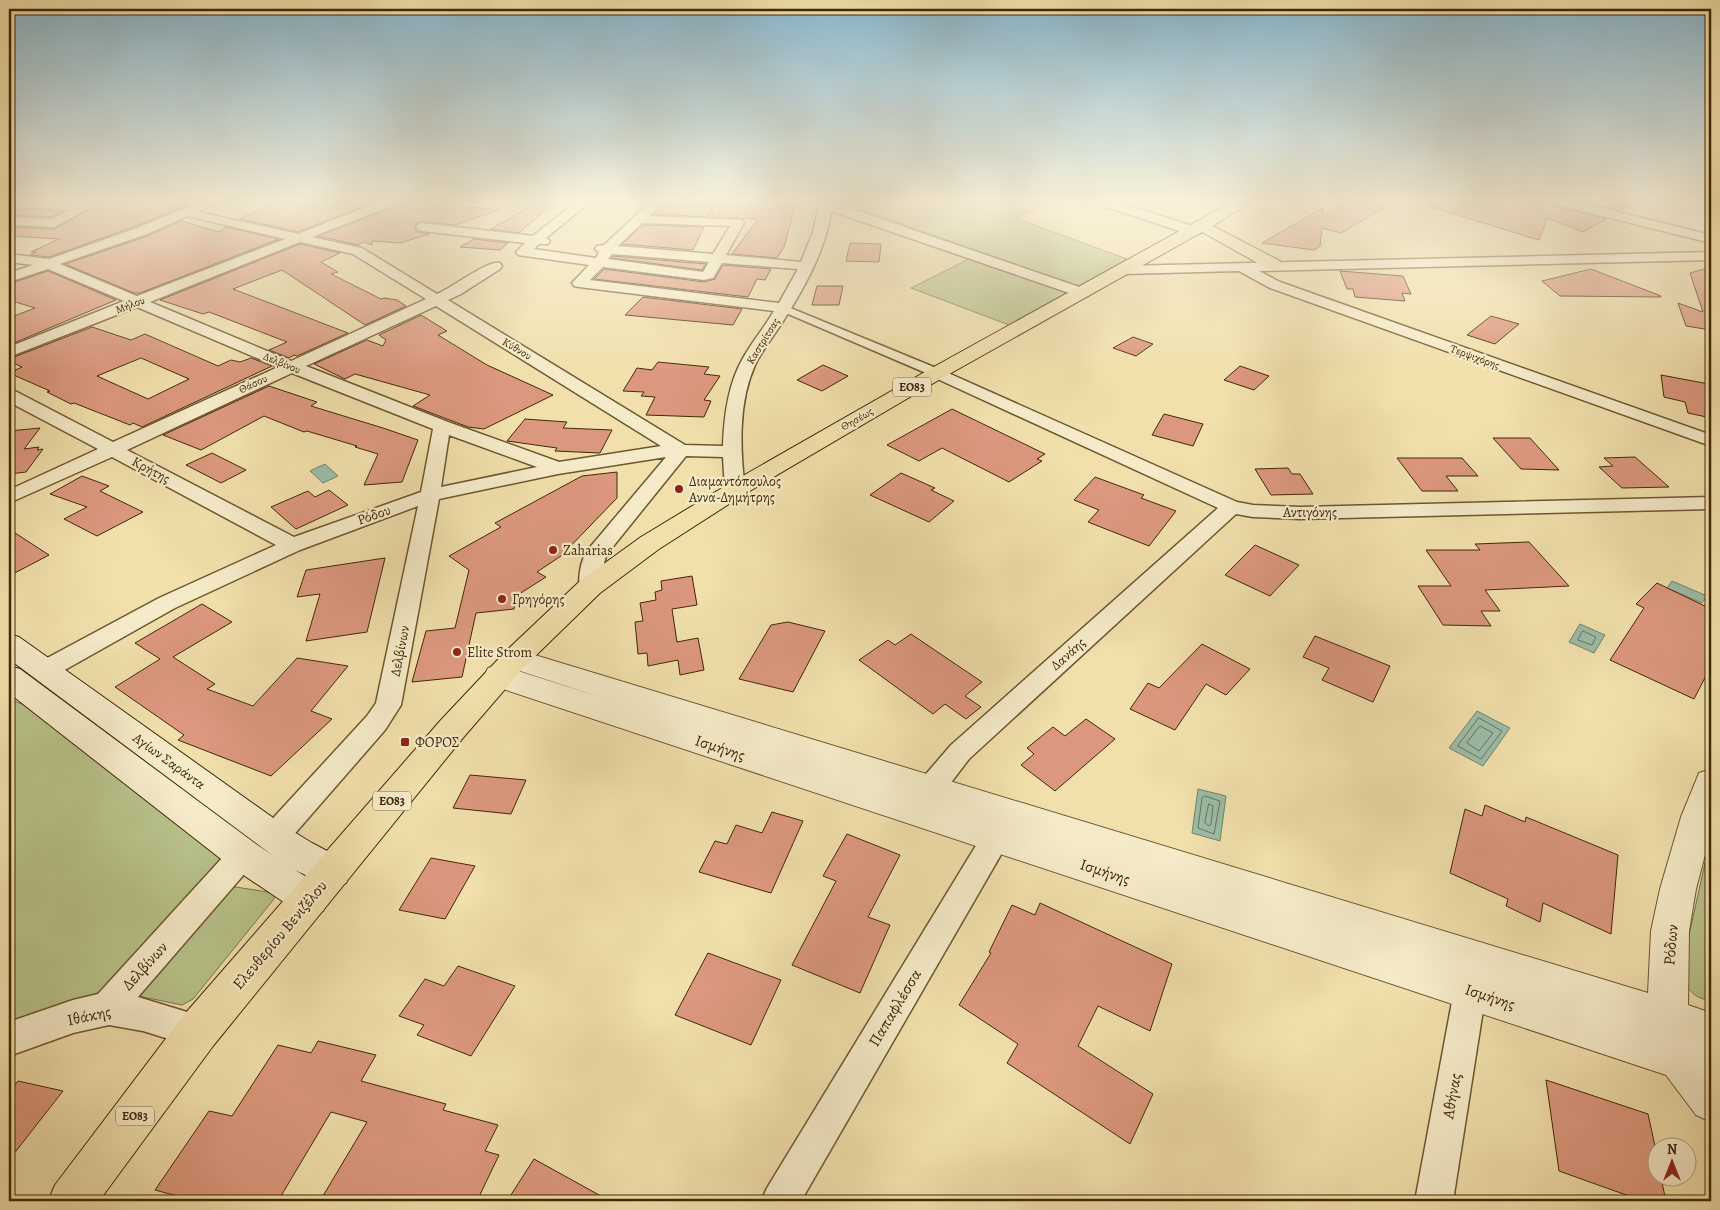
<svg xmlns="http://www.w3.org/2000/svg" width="1720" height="1210" font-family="Alegreya,serif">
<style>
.green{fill:#b8c28a;stroke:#7c7548}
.water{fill:#9bbda9;stroke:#778168}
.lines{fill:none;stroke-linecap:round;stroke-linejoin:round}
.shore{stroke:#6e7258;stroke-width:1}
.building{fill:#dc987e;stroke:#412807;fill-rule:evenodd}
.pedestrian-casing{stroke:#6d5630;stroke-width:3}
.minor-casing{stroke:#6d5630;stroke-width:3}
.tertiary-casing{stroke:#6d5630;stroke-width:2}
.secondary-casing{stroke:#412807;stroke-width:2}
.primary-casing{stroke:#412807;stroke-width:2}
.pedestrian{fill:#f6ebc9;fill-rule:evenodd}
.minor{fill:#f6ebc9;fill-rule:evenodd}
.tertiary{fill:#f6ebc9;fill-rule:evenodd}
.secondary{fill:#f6ebc9;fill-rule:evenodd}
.primary{fill:#f1e0ac;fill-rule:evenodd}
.poi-dot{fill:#8f2418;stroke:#f6ebc9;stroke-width:2}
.labels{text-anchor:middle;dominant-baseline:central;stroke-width:4.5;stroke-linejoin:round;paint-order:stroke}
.far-street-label{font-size:11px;fill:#412807;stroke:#f6ebc9}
.shield{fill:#f6ebc9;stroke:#776241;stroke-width:1}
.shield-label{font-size:12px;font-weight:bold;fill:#412807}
.street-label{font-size:14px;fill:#412807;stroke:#f6ebc9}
.poi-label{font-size:14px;fill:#412807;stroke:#f6ebc9;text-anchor:start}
.near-street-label{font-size:16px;fill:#412807;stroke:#f6ebc9}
</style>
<rect width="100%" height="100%" fill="#f1e0ac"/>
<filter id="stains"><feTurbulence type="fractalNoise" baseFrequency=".004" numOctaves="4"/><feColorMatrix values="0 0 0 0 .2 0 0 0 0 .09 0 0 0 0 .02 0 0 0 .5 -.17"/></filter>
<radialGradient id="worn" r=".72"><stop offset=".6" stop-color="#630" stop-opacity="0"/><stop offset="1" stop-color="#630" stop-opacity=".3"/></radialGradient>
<g class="green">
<polygon points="842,202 1059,202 1015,218 1127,259 1009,325 911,288 981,253"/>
<polygon points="14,701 27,706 221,859 216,869 98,994 9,1023 9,704"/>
<path d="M1711,836v164c-16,0 -23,-11 -31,-24z"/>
<polygon points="236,887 274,893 274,899 193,999 182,1005 138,996 230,889"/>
</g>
<g class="water">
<polygon points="325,464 338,476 323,483 310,471"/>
<polygon points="1672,581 1707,596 1702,603 1667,588"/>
<polygon points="1580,624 1605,635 1594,653 1569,642"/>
<polygon points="1477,711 1510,728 1483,766 1449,748"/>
<polygon points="1198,789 1226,796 1220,841 1192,833"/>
</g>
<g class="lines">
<g class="shore">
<polygon points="1583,631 1596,637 1592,645 1578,640"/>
<polygon points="1479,718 1502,731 1481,759 1458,746"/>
<polygon points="1480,726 1493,733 1479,751 1467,743"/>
<polygon points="1205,796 1220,801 1214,834 1198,828 1202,798"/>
<polygon points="1209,804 1213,806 1211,824 1209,826 1205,823"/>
</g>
</g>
<g class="building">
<polygon points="9,202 17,202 18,206 24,209 62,211 52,217 9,215"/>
<polygon points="81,202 190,202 190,204 136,226 49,257 30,255 36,252 31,252 59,239 9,236 9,227 55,229 91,209"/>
<polygon points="274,202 374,202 298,232 240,219"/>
<polygon points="398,202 424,202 499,210 455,225 418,222 414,226 416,231 429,234 400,243 372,241 372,245 364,242 358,245 318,236 395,207"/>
<polygon points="538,202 553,203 519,233 491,229"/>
<polygon points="665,202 796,202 784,247 777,258 732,254 758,219 712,217 712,208 708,217 654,214"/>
<polygon points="1341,202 1364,202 1385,207 1341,233 1322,228 1320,246 1314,250 1262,243 1323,208 1323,217"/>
<polygon points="1429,202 1554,202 1558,207 1606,219 1583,232 1547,218 1539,240 1428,206"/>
<polygon points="1585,202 1635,202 1620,211"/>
<polygon points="181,221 219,232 226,227 279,239 140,293 134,293 65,264 148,236"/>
<polygon points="643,225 704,227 693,250 622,244"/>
<polygon points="474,239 508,243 500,250 460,247"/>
<polygon points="850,243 881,244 879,262 846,261"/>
<polygon points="300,244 340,253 321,262 338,272 331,274 381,299 384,298 397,300 406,306 365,325 282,270 233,289 348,333 297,356 294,355 289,358 269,350 287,342 209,312 203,314 160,300"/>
<polygon points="613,256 706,264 702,270 612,258"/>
<polygon points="723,265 771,269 765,280 757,279 748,297 594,279 604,269 704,282 715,279"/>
<polygon points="1711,267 1711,330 1686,326 1678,303 1703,312 1690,273"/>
<polygon points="1591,269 1661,296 1661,297 1560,296 1542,281"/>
<polygon points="48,271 116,300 9,345 9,318 35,308 9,300 9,284"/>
<polygon points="1340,271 1403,276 1411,294 1402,293 1405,301 1355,297 1353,289 1347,289"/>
<polygon points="817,286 843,286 839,305 812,305"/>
<polygon points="643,297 742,309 733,325 625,315"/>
<polygon points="421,315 447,331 438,335 487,365 553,395 484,429 468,427 413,406 430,395 355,374 345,379 314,364 367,340 383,346 386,340 379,335"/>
<polygon points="1491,316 1519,324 1495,344 1467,335"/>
<path d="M92,327l39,13 14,-6 73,32 13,-6 9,2 11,-4 21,8 -130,61 -9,-4 -3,2 -56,-22 -3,1 -24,-12 3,-1 -41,-18 13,-6 -13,-6v-2zM141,358l48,21 -41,20 -51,-23z"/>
<polygon points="1133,337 1153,344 1136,356 1113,348"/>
<polygon points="658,362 709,367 704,374 720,376 704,400 711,401 704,417 646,415 655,397 641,396 644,392 623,391 637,368 652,370"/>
<polygon points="823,365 848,376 822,391 797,380"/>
<polygon points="1240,366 1269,376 1254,390 1224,380"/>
<polygon points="1661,375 1709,384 1711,393 1711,418 1688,413 1685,402 1664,397"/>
<polygon points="269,386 317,402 311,406 383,428 418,440 402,482 364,485 378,454 355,447 357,446 307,431 304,432 264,416 201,450 163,435"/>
<polygon points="952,409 1045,454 1037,459 1042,461 1009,482 942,448 919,461 887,445"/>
<polygon points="1164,414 1203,424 1193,446 1152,435"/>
<polygon points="525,419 567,422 563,428 612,430 600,453 555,451 557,448 507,441"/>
<polygon points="40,428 24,449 39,447 37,450 43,449 26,472 9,474 9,431"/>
<polygon points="1493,438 1530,438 1559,470 1521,469"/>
<polygon points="212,453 246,470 221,483 186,465"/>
<polygon points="1635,457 1669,487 1622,488 1599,467 1613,466 1604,458"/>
<polygon points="1397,458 1462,458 1478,476 1446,476 1458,491 1422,491"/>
<polygon points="1288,468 1292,474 1300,474 1313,494 1271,495 1255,469"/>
<polygon points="617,472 617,498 561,556 537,572 546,577 516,596 514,609 476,613 462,677 412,682 426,631 455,628 469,570 449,556 501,527 495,523 582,476"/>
<polygon points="901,473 935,488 931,490 954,501 929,522 870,495"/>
<polygon points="82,476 109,486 100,491 143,512 97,536 64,519 87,507 50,494"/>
<polygon points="1095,477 1144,495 1141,498 1176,511 1149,546 1088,522 1099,510 1074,500"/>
<polygon points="329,490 348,505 296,529 271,507 308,491 315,497"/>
<polygon points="9,529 49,555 9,576"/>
<polygon points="1529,542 1569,586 1485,590 1500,611 1481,611 1491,626 1443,625 1418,586 1451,586 1426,550 1480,550 1475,544"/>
<polygon points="1255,545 1299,565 1270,596 1225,575"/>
<polygon points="385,558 367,632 306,641 320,594 297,597 306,570"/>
<polygon points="692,576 697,605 672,609 677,642 698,638 704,670 680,675 678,660 648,666 647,653 638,654 635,622 643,621 640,603 656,600 655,592 662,590 661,581"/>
<polygon points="1657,583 1711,609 1711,666 1694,699 1610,660 1644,608 1636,604"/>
<polygon points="202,604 232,622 173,657 215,684 207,689 253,706 297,658 348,666 311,711 332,719 271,776 178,740 184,735 115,687 160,659 135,643"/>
<polygon points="788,622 825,631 793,692 739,679 771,625"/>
<polygon points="911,634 982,682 965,696 981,707 966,719 945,704 933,714 859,660 888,640 895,645"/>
<polygon points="1315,636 1390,666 1373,702 1322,680 1329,668 1303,657"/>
<polygon points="1202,644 1250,669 1226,695 1206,684 1175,730 1130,709 1148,683 1159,688"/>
<polygon points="1086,719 1115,739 1055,791 1021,765 1034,754 1027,748 1053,727 1065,736"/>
<polygon points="470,775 526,780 511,814 453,808"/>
<polygon points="1485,805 1525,822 1526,817 1618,855 1611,934 1543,903 1540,922 1506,906 1508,899 1450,873 1465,809 1482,816"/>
<polygon points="772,812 803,821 771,893 699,872 715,841 727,844 736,825 762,833"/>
<polygon points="847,834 900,855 868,917 890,925 860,993 792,965 836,881 823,876"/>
<polygon points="431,858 475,866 445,919 399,910"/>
<polygon points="1040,903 1172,964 1150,1031 1098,1006 1078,1046 1153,1094 1130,1144 1007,1063 1018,1044 959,1005 991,953 989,952 1012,905 1035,915"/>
<polygon points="708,953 781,980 751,1045 675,1015"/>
<polygon points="458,966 515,986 471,1056 417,1035 424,1025 399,1016 425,979 444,986"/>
<polygon points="318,1041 376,1055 361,1081 446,1104 443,1110 498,1125 485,1151 499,1155 477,1201 320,1201 367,1122 331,1112 278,1201 195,1201 155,1190 209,1111 232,1116 278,1045 311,1053"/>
<polygon points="1546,1080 1648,1114 1658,1160 1658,1178 1661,1178 1666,1201 1643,1201 1559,1171"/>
<polygon points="18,1081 63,1091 9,1160 9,1093"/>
<polygon points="534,1159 610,1201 507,1201"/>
</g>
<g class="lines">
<defs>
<polygon id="pedestrian" points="783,305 941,370 943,373 937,377 933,376 779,310 778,308"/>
<g id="minor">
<polygon points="19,202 83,204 89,208 54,227 9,225 9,217 52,219 69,210 24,207 20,206"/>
<path d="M200,202h17l-19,10 100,22 81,-32h17l-2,3 -82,32 50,11 75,46c15,-6 50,-34 63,-31l2,3 -2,3 -39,25 -13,6 237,145 38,1c1,-29 5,-61 19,-86 9,-17 22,-32 32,-49l-195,-24 -5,-1 -2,-3 17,-18 -71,-10 -2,-3 9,-9 -103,-12 -4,-1 -2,-3 2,-3 4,-1 111,13 43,-34h14l-44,36 4,3 -2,3h-9l-5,5 62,9 3,-6 -4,-3 2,-3 7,-1 46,-43h13l-13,14 92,4 2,3 -18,32 75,7 12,-30 7,-30h12l256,88 2,3 -2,3h-10l-247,-85c-5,39 -28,79 -49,112 -9,14 -20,27 -27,42 -17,38 -15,84 -10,125l-3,4 -7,2 -7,-2 -3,-4 -2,-33 -37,-1 -79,98c-6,12 -2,27 -9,38l-8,2 -8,-2c-6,-10 -1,-30 4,-40l80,-95 -108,17 -119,25 -38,206 -16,25 -101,116 -10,3 -10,-3 -4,-9 4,-9 103,-112 9,-13 42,-197 -118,44 -125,58 -121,68 -9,3 -9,-3 -3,-6 3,-6 123,-66 117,-53 -164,-88 -103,46v-13l89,-41 -89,-47v-12l6,1 98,51 165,-75 -141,-60 -128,50v-10l115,-46 -76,-32 -39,13v-9l24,-8 -24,-3v-8l40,5 88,-31zM187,216l98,23 -148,57 -77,-32 87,-30zM642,223l88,3 -17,28 -95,-8zM300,242l53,12 73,45 -135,62 -141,-59zM612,254l97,8 -6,10 -95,-13zM722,263l76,6 -19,34 -189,-23 13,-13 101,13 9,-2zM436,306l225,140 -102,16 -111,-40 -142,-56zM292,373l141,56 -12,63 -127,45 -167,-87zM449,435l88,32 -96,20z"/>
<polygon points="1098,202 1116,202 1199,228 1200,231 1199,234 1189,234 1100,205"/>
<polygon points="1556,202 1577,202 1711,235 1711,243 1558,205"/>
<polygon points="1711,252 1711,260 1259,271 1280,282 1711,435 1711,446 1270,288 1239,271 1124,274 1117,270 1124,266"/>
<polygon points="937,368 1237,502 1253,505 1300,507 1711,497 1711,509 1300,519 1253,517 1236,514 969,759 940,797 933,810 923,813 913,810 909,802 920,781 951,745 1218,508 931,376 929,373 931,370"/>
<polygon points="1004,812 1014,816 1018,824 1014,832 801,1201 761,1201 767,1188 994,816"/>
<polygon points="243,842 253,846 258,855 253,864 138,997 210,1019 215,1031 210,1043 198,1048 143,1031 109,1025 73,1033 9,1056 9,1022 73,1000 98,994 233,846"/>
<polygon points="1470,975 1482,980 1486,991 1453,1201 1415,1201 1454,991 1458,980"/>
</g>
<polygon id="tertiary" points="515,649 1648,993 1651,931 1660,889 1681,817 1699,773 1711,769 1711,832 1696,889 1689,931 1688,1005 1711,1013 1711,1122 1696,1115 1666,1075 488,684 484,676 488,668 499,665 603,698 505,666 500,659 505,652"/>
<polygon id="secondary" points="9,634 19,637 286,827 312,843 346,861 351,872 346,883 333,888 295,870 323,887 328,899 323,911 310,916 297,911 230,866 9,693 9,666 20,669 256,844 272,855 9,659"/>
<polygon id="primary" points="1232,202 1250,202 1213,226 1280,261 1282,265 1280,269 1268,269 1202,232 944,377 743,495 659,549 600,593 525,666 462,739 213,1046 99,1201 48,1201 55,1185 183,1016 440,721 505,652 580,581 641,537 727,485 930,369"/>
</defs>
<use href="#pedestrian" class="pedestrian-casing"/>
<use href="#minor" class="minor-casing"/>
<use href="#tertiary" class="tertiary-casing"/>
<use href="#secondary" class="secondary-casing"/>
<use href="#primary" class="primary-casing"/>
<use href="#pedestrian" class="pedestrian"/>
<use href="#minor" class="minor"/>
<use href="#tertiary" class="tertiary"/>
<use href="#secondary" class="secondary"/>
<use href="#primary" class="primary"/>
</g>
<linearGradient id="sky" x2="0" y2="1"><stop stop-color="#89b8cf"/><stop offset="0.54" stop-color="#f9f1da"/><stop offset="1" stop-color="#f9f1da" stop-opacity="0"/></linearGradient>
<rect width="1720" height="371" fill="url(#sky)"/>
<g class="poi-dot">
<circle cx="679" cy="489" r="5"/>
<circle cx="553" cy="550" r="5"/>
<circle cx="502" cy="599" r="5"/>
<circle cx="457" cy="652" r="5"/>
<rect x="400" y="737" width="10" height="10" rx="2.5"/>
</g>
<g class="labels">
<g class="far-street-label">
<text transform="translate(130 305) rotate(-21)">Μήλου</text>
<text transform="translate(763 341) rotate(-58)">Καστρίτσας</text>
<text transform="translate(517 349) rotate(31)">Κύθνου</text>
<text transform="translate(1475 357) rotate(20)">Τερψιχόρης</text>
<text transform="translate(282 363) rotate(22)">Δελβίνου</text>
<text transform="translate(253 384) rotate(-25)">Θάσου</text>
<text transform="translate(857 419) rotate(-30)">Θησέως</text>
</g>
<g class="shield">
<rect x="893" y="377.5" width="38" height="19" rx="4"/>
<rect x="373" y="791.5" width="38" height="19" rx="4"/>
<rect x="116" y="1106.5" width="38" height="19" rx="4"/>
</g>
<g class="shield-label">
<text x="912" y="387">ΕΟ83</text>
<text x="392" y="801">ΕΟ83</text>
<text x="135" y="1116">ΕΟ83</text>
</g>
<g class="street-label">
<text transform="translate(151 470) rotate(28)">Κρήτης</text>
<text x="1310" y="512">Αντιγόνης</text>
<text transform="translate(374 515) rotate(-19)">Ρόδου</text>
<text transform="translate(400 651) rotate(-79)">Δελβίνων</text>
<text transform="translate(1068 654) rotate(-42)">Δανάης</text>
<text transform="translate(169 761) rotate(36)">Αγίων Σαράντα</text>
</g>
<g class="poi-label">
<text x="689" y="481">Διαμαντόπουλος<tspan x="689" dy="16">Αννα-Δημήτρης</tspan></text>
<text x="563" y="550">Zaharias</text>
<text x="512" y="599">Γρηγόρης</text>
<text x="467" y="652">Elite Strom</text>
<text x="415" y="742">ΦΟΡΟΣ</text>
</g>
<g class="near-street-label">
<text transform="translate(720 748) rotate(18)">Ισμήνης</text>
<text transform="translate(1105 872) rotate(18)">Ισμήνης</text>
<text transform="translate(280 935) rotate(-50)">Ελευθερίου Βενιζέλου</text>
<text transform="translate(1671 945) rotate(-85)">Ρόδων</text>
<text transform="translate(145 966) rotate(-48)">Δελβίνων</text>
<text transform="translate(1490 997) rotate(18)">Ισμήνης</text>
<text transform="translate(895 1008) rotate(-59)">Παπαφλέσσα</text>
<text transform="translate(89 1016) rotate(-12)">Ιθάκης</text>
<text transform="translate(1452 1096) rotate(-80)">Αθήνας</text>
</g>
</g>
<rect width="1720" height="1210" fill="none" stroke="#f1e0ac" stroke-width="30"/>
<rect x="10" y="10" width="1700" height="1190" fill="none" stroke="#412807" stroke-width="2.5"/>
<rect x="15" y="15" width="1690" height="1180" fill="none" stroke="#412807"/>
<g transform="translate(1672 1162)"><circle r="24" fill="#f6ebc9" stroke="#ae9d7b"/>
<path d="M0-4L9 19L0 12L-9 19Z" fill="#8f2418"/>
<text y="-8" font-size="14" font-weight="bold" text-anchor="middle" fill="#412807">N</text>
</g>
<rect width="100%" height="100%" filter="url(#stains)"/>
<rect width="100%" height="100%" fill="url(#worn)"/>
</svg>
